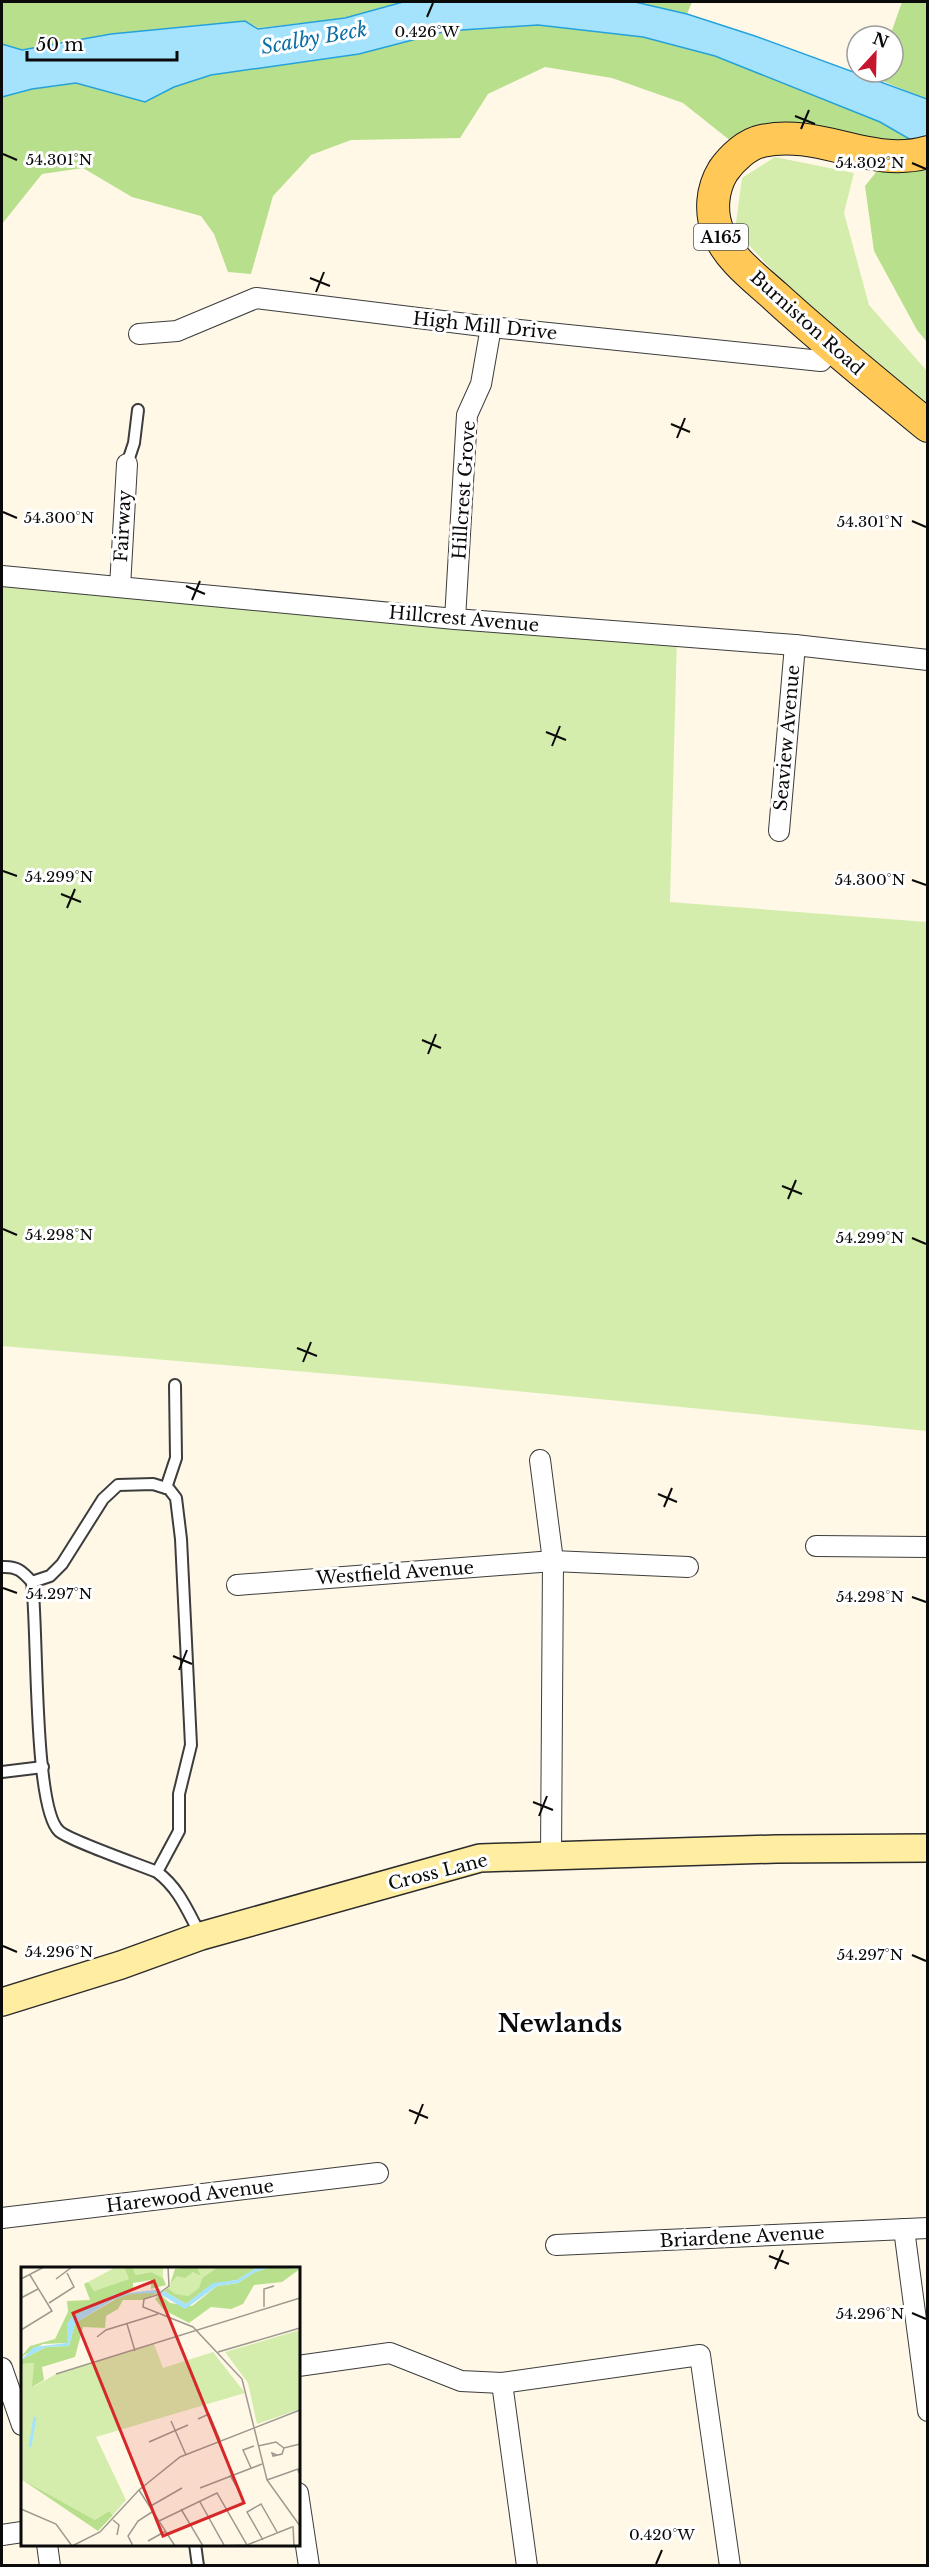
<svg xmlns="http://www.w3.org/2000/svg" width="929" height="2567" font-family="'Libre Baskerville',serif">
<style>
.green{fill:#d4edad}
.forest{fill:#b8df8b}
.water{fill:#a5e3fd;stroke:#25a2db;stroke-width:1.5}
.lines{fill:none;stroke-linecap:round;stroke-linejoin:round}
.lane-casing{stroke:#3d3d3d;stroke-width:14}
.street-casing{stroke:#3d3d3d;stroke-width:22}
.secondary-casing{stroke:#2c2c2c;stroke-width:30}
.primary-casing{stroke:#1b1b1b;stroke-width:34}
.lane{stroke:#fff;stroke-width:10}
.street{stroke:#fff;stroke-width:20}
.secondary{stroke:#ffeda2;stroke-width:27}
.primary{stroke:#ffc857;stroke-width:32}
.ticks{fill:none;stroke:#0a0a0a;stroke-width:2}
.labels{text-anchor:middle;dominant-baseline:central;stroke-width:6;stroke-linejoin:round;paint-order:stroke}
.shield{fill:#fff;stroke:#545454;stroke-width:1.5}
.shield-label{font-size:16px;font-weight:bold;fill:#0a0a0a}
.street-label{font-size:18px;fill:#0a0a0a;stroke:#fff}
.water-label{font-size:20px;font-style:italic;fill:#096fa6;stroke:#fff}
.district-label{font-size:24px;font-weight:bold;fill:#0a0a0a;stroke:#fff}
.inset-river{fill:none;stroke:#a5e3fd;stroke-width:3}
.inset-road{fill:none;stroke:#9d998f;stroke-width:1.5}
.view{fill:#d62828;fill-opacity:0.15;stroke:#d62828;stroke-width:3}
.inset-edge{fill:none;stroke:#0a0a0a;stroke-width:3}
.ticks-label{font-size:15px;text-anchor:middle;fill:#0a0a0a;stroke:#fff;stroke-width:6;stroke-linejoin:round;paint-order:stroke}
</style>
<rect width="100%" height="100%" fill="#fff8e7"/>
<g class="green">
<polygon points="775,157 854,173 844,213 869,305 927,371 927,404 784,283 735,230 742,178"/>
<polygon points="2,576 677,636 670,902 927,922 927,1431 424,1382 2,1346"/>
</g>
<g class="forest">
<polygon points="2,2 403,2 345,18 259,28 245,21 111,34 22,50 2,44"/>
<polygon points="635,2 692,2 687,14"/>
<polygon points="902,2 927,2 927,99 870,76 872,72 893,72 893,36 890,36"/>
<polygon points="538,25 643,37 715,56 880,122 918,144 732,142 683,103 612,78 545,67 488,94 460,138 351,140 311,155 273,196 251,274 228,272 214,234 201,216 132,197 83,168 42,174 2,224 2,97 32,89 76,83 145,102 174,87 211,75 359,54 447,31"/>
<polygon points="927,160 927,342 917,330 874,251 865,186 877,171 914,167"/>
</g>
<polygon class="water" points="403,2 635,2 687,14 755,36 927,99 928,143 918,144 880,122 715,56 643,37 538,25 447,31 359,54 211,75 174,87 145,102 76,83 32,89 2,97 2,44 22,50 111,34 245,21 258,29 345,18"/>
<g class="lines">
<defs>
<g id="lane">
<polyline points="127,464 134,443 138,410"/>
<polyline points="166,1488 176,1458 175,1385"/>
<path d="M2,1567c15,-1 20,4 30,15"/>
<polyline points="2,1772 43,1767"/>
<path d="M157,1872l22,-41v-37l12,-49 -10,-206 -5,-41 -7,-9 -16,-5 -35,1 -15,14 -41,65 -12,12 -18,6c6,44 1,225 27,249 9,9 81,34 98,41 22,16 31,40 44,64"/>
<polyline points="195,2544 198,2566"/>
</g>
<g id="street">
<polyline points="139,334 177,331 256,298 491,327 821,361 832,349"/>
<polyline points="2,576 455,619 795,645 928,660"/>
<polyline points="120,587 127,464"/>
<polyline points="455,619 467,415 481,384 491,327"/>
<polyline points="779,831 795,645"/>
<polyline points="540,1460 553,1561 551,1855"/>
<polyline points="816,1546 928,1547"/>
<polyline points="237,1585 553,1561 688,1567"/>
<polyline points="2,2218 378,2173"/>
<polyline points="904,2229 928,2411"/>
<polyline points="556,2245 928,2228"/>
<polyline points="298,2366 390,2353 461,2381 502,2383 700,2355 730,2566"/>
<polyline points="2,2368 22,2425"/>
<polyline points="502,2383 527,2566"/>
<polyline points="298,2493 309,2566"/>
<polyline points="2,2535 22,2532"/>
<polyline points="47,2544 50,2566"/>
</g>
<polyline id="secondary" points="2,2002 121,1965 201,1936 480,1858 776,1849 928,1848"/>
<path id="primary" d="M928,152c-57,17 -109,-24 -166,-11 -15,3 -30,17 -39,30 -11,18 -13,41 -5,61 10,26 37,46 57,64 49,45 101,87 153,130"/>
</defs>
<use href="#lane" class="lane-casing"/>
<use href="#street" class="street-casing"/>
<use href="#secondary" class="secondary-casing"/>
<use href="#primary" class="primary-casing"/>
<use href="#lane" class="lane"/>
<use href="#street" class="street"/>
<use href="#secondary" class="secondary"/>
<use href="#primary" class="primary"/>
</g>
<path class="ticks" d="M427,17l6,-14M795,116l20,8M801,129l8,-19M3,154l14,6M912,163l14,6M310,278l20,8M316,292l8,-20M671,424l19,8M677,438l8,-20M3,512l14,6M912,521l14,6M186,586l19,8M192,600l8,-19M546,732l20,8M552,746l8,-20M3,871l14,5M912,880l14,5M61,894l20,8M67,908l8,-19M422,1040l19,8M428,1054l8,-20M782,1186l20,8M788,1199l8,-19M3,1229l14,6M912,1238l14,6M297,1348l20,8M303,1362l8,-20M658,1494l19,8M664,1507l8,-19M3,1588l14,5M912,1597l14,5M173,1656l19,8M179,1670l8,-20M533,1802l20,8M539,1816l8,-20M3,1946l14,6M912,1955l14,6M409,2110l19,8M415,2124l8,-20M769,2256l20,8M775,2269l8,-19M912,2313l14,6M656,2564l6,-14"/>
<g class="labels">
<rect class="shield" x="694" y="224" width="54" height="26" rx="4.5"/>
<g class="shield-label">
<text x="721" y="237">A165</text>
</g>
<g class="street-label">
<text transform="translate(807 323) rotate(42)">Burniston Road</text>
<text transform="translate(485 326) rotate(6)">High Mill Drive</text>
<text transform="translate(464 490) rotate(-86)">Hillcrest Grove</text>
<text transform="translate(123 526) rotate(-87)">Fairway</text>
<text transform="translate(464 619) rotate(5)">Hillcrest Avenue</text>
<text transform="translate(787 738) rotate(-85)">Seaview Avenue</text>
<text transform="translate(395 1573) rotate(-4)">Westfield Avenue</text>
<text transform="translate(438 1872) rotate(-14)">Cross Lane</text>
<text transform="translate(190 2196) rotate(-7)">Harewood Avenue</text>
<text transform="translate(742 2237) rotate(-3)">Briardene Avenue</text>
</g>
<g class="water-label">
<text transform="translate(314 38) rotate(-10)">Scalby Beck</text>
</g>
<g class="district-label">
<text x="560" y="2023">Newlands</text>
</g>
</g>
<g transform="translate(21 2267)">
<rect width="279" height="279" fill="#fff8e7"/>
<path d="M95,0h8l5,12 -35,12 -6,-9zM111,0h31v11l-13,-6 -14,3zM176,0h21l-16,11 -3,10 -11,8 -13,-1 -7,-7 8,-12 18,-4 7,4zM279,63v79l-43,15 -9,-41 -23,-31zM133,77l9,24 50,-16 32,41 -149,44 30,63 -13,15 -4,-4 -14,9 -74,-41v-115l13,-1 -1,24 23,-13z" fill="#d4edad"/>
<path d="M103,0h8l4,8 15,-3 12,6 3,7 -15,4v-9l-18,3v7l-20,5 -36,22 -10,14v12l-24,1 -22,13 9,-11 25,-7 13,-27 -1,-11 23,-1 -6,-16 4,-2 6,9 35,-12zM168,0h8l4,9 -8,-4 -8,6 -8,-2 -7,8 5,-15zM197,0h40l-21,13 -24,4 -27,20 -22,-13 4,-3 7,6 13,2 11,-8 3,-10zM250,0l29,2 -18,13 -28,3 -11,19 -12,5 -20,-2 -22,16 -25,-13 -9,-11 5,-5 10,9 22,3 25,-20 21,-3 17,-11zM116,26h21l-16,7h-19l-5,9 -12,7 -1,12 -22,-1 -8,30 -33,10 2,13 -12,7 2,-24 -13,1v-4l25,-13 23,-1 6,-23 46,-27zM0,212l74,41 14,-9 4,4 -15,16z" fill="#b8df8b"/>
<path d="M237,0h13l-16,5 -17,11 -21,3 -32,23 -25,-15 4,-3 22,13 27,-21 24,-3zM140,22l-3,4 -28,1 -17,6 -38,23 -6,23 -23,1 -25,13 13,-13 33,-4v-19l5,-7 41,-22z" fill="#a5e3fd"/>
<path class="inset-river" d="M9,180l5,-30"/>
<path class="inset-road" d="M147,0l1,19 -12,9 -13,4 -1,8 50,20 49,52 25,101 33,46M0,12l23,-12M35,12l16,-12M0,31l17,-9M28,36l25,-16 -7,-14M243,40v-18l10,-3M106,57l8,27M0,63l31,-19 -22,-36M76,70l9,-7 52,-16M197,85l82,-24M35,107l244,-76M177,152l11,-5 11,26M150,154l15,34M128,175l39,-17M237,179l18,-4 8,6 16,-4M256,188l-5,-2 1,3 9,-2 2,-6M230,201l-8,-18 11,-4M209,208l11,19M246,213l31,-11 1,4M179,221l62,-24M118,223l36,56M179,235l24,43M128,240l33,-19M0,242l35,15 16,22M160,242l22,37M92,253l6,5 -2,10M138,254l58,-28 30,52M272,259l1,20M242,273l-16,-28 14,-8 16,28M127,274l18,-10M51,279l28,-14 39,-42 41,-33 120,-47M112,279l-5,-10 10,-15 14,-9M193,279l33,-1 45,-18"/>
<path class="view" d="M133,14l90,222 -81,33 -90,-223z"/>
<rect width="279" height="279" class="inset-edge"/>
</g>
<g class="ticks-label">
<text x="427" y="37">0.426°W</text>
<text x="59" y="165">54.301°N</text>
<text x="870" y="168">54.302°N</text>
<text x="59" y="523">54.300°N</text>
<text x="870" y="527">54.301°N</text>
<text x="59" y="882">54.299°N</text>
<text x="870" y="885">54.300°N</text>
<text x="59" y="1240">54.298°N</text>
<text x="870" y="1243">54.299°N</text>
<text x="59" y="1599">54.297°N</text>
<text x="870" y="1602">54.298°N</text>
<text x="59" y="1957">54.296°N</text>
<text x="870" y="1960">54.297°N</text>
<text x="870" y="2319">54.296°N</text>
<text x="662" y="2540">0.420°W</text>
</g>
<rect width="929" height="2567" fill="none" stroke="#0a0a0a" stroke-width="6"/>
<g transform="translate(875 54) rotate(22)"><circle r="28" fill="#ffffff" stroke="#9d9d9d" stroke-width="1.5"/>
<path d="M0-4.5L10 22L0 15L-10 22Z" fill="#c6162d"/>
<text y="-9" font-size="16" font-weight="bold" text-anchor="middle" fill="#0a0a0a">N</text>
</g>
<path d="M27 51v9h150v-9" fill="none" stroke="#0a0a0a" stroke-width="3"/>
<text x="36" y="51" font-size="18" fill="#0a0a0a" stroke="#ffffff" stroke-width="4.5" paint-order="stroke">50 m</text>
</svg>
